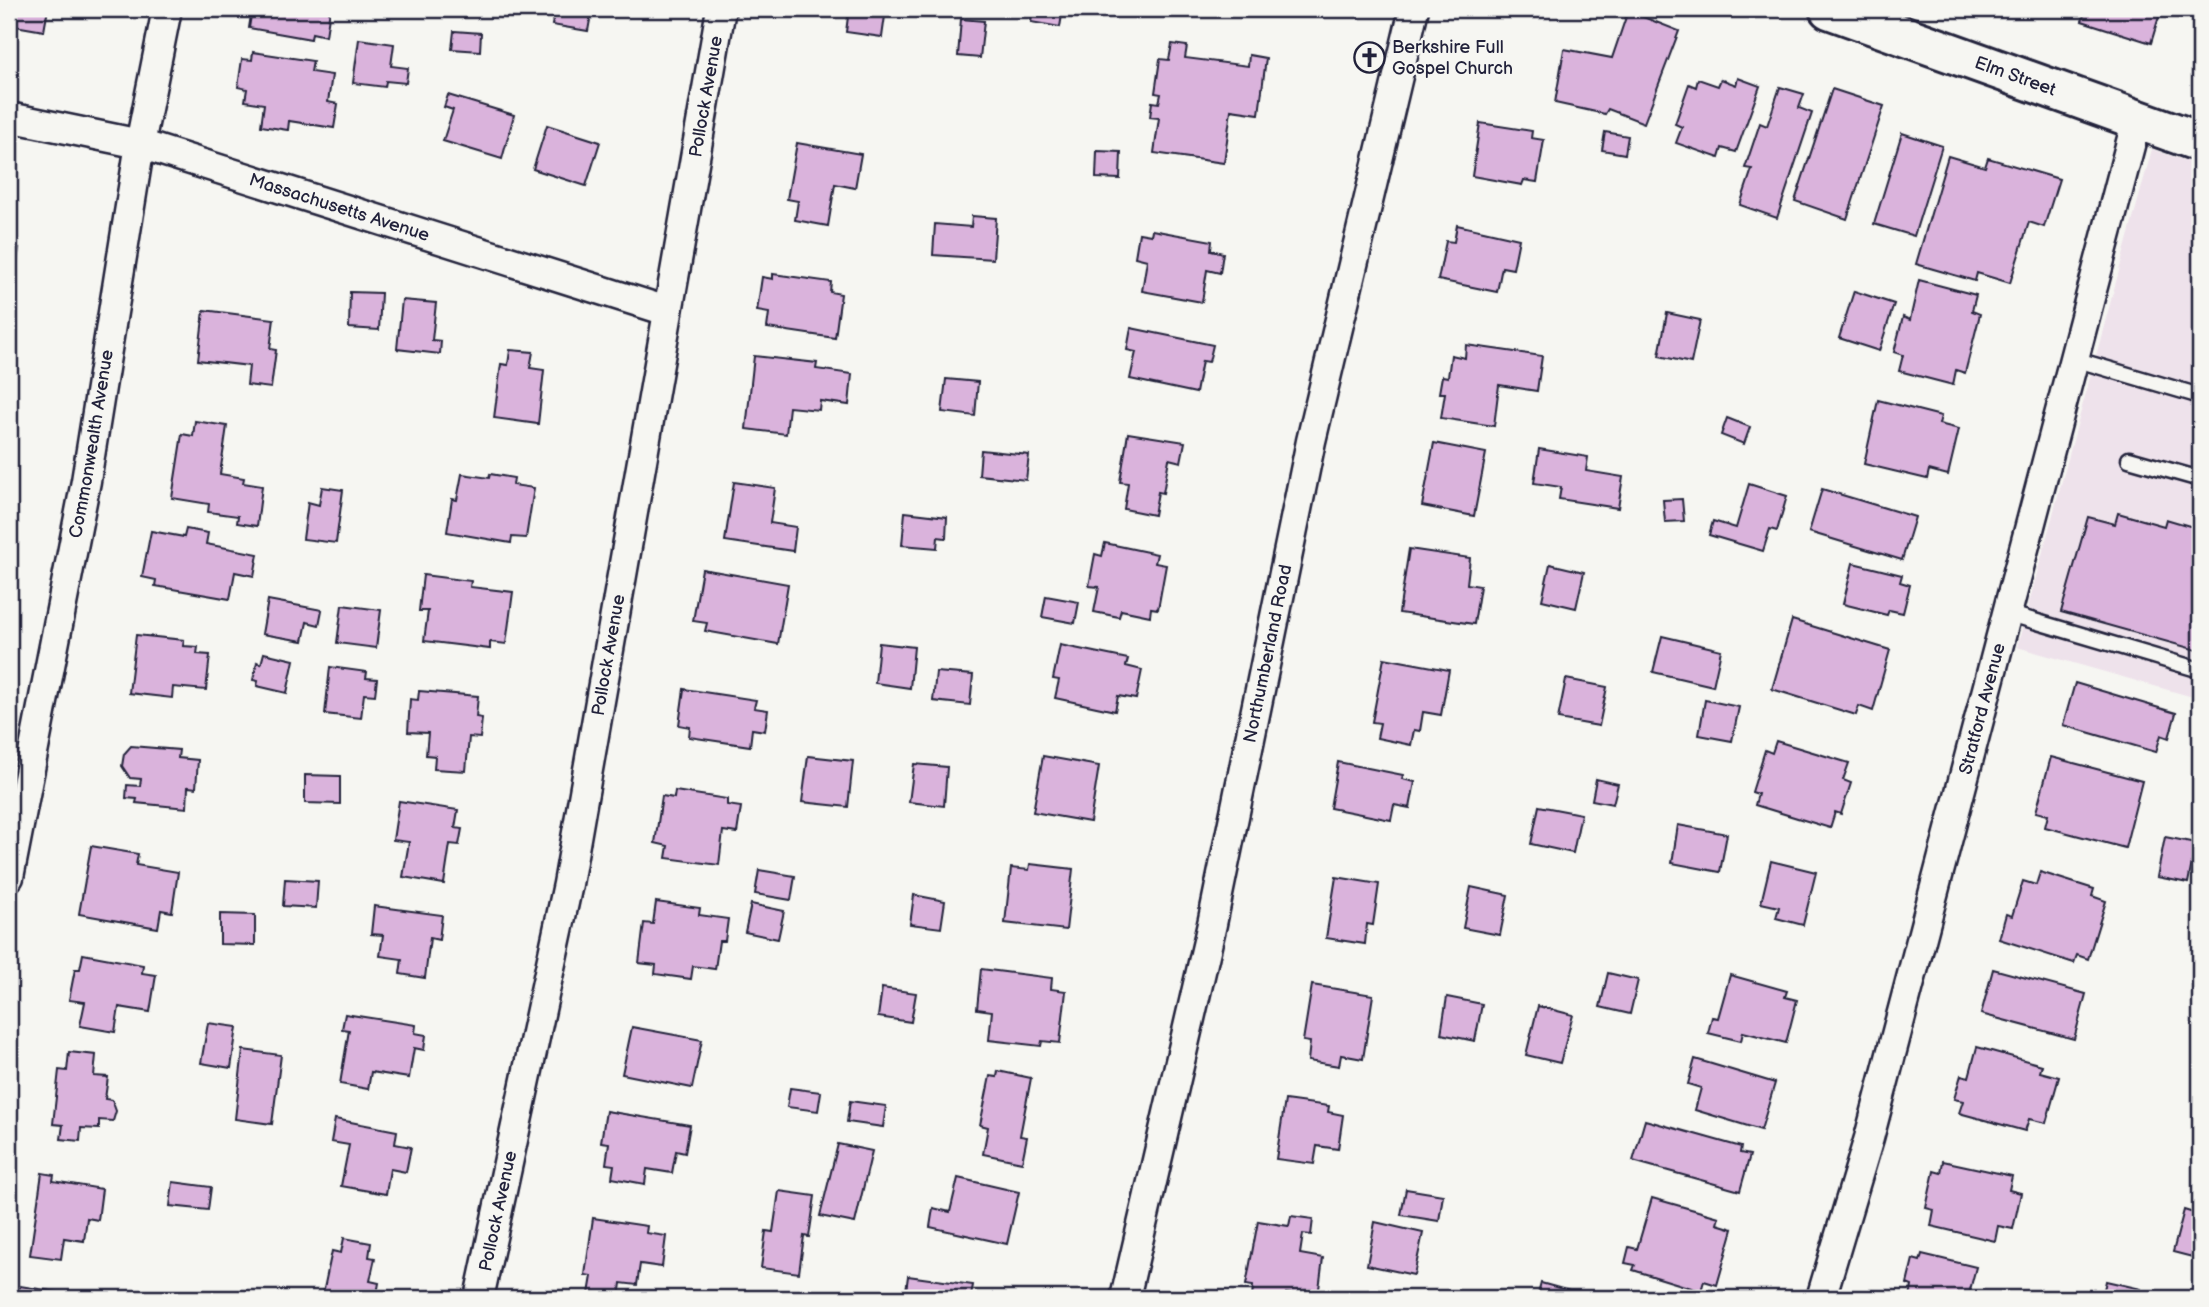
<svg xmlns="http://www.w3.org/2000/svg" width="2209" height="1307" font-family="'Balsamiq Sans',sans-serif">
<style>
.built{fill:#eee2eb}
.building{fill:#dab3dc;stroke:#22223b;stroke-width:2}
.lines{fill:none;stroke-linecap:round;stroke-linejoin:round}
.lane-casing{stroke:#22223b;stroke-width:19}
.street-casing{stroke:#22223b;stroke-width:33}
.secondary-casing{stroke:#22223b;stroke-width:44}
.lane{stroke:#f6f6f2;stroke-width:14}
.street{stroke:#f6f6f2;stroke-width:28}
.secondary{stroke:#f6f6f2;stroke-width:38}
.labels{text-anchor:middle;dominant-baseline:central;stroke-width:5;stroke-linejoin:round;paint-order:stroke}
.poi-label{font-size:18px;fill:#22223b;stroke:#f6f6f2;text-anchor:start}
.street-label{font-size:18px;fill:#22223b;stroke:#f6f6f2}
</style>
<rect width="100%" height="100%" fill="#f6f6f2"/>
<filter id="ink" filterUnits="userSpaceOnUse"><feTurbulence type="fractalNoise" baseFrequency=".0143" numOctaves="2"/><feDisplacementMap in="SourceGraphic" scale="14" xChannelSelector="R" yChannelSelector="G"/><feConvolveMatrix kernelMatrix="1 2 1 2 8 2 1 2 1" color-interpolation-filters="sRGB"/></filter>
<g filter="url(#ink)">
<polygon class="built" points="2152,149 2200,166 2200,699 2017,647"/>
<g class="building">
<polygon points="9,9 48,9 44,31 9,25"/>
<polygon points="252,9 330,9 326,36 312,33 311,39 249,28"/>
<polygon points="555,9 592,9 588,31 552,25"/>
<polygon points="849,9 886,9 882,37 846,32"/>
<polygon points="1033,9 1063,9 1060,27 1031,22"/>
<polygon points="2086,9 2184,9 2182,16 2161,10 2151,43 2082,21"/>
<polygon points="1628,11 1679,31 1644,123 1608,109 1605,114 1555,103 1564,49 1612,58"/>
<polygon points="961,19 984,21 980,58 958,56"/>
<polygon points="454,31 481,33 480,51 452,49"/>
<polygon points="359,39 394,44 391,66 408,68 406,83 386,81 385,87 353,83"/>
<polygon points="1172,44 1187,46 1185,58 1248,66 1249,55 1266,58 1259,114 1231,110 1224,163 1154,153 1159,118 1150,117 1152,102 1159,103 1161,94 1155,93 1160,59 1169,60"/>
<polygon points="253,52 313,61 311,72 332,75 328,102 338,104 334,128 289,121 288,130 261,126 264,104 245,101 247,89 238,87 242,59 252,60"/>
<polygon points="1738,78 1760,86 1736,152 1722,148 1719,158 1676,143 1682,127 1675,124 1689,84 1696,87 1698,79 1718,86 1721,79 1736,85"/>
<polygon points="1780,87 1804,94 1799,108 1812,113 1777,218 1740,205 1752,169 1745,168 1760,123 1767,126"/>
<polygon points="1832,89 1884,106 1847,219 1795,201"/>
<polygon points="448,95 514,115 502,159 443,141 453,110 444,107"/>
<polygon points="1480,123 1532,131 1531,138 1544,140 1537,182 1524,180 1522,185 1472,176"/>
<polygon points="547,125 600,142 586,186 533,169"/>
<polygon points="1605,132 1628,136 1625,154 1602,150"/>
<polygon points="1902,133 1942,146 1914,236 1874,224"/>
<polygon points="797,143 861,154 855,188 835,184 828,226 795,220 798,201 787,199"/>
<polygon points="1097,151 1121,152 1120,179 1096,178"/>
<polygon points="1948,156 1985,167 1988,158 2059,179 2044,227 2029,222 2010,283 1977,273 1975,281 1916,264"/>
<polygon points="9,209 13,209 9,247 19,248 17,262 9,261"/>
<polygon points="972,216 996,218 993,259 933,255 935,224 971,227"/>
<polygon points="1457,225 1519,239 1513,269 1502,267 1497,292 1438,280 1446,241 1454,242"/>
<polygon points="1152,230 1212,241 1211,250 1223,253 1220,273 1207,270 1202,302 1142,291 1147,260 1135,257 1139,233 1151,235"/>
<polygon points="773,274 831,282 830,292 841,294 835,338 767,328 769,313 757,311 762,277 773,279"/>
<polygon points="1919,280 1976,295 1972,311 1980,314 1965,373 1956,370 1953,385 1899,371 1903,355 1894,352 1903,317 1910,320"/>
<polygon points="1854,291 1894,304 1879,351 1839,338"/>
<polygon points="350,292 381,293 379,330 349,328"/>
<polygon points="402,300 436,303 432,340 441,341 440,354 397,349"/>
<polygon points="204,310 274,319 270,349 276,350 271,388 247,385 249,366 198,360"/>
<polygon points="1667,313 1700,320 1691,363 1659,356"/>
<polygon points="9,316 14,317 9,353"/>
<polygon points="1131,328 1213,345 1209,362 1202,361 1196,393 1130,379 1136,352 1127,350"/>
<polygon points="1466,345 1542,356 1537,391 1499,385 1494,426 1441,418 1445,393 1439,393 1442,376 1448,377 1451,355 1465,358"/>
<polygon points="510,350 533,352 530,368 544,370 538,424 494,418 501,364 508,365"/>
<polygon points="754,356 817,363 816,369 852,374 849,405 820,401 819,410 789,407 786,434 746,429"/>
<polygon points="946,379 978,382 975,416 942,412"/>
<polygon points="1878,400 1941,416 1939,424 1959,429 1948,475 1929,470 1927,479 1864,464"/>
<polygon points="1727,418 1750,427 1744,444 1721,435"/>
<polygon points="195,421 227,426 220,474 244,478 243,483 262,486 257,526 237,523 238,516 208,512 209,504 172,498 182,434 193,436"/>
<polygon points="1128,433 1185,442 1181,462 1169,459 1163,493 1158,492 1154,515 1124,509 1128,483 1120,482"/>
<polygon points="1434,443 1486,453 1474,516 1422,506"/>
<polygon points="1539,449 1588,457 1586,471 1623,477 1618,508 1559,499 1561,487 1534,483"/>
<polygon points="981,450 1029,455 1026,480 979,475"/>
<polygon points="462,474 489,478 490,474 514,478 513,485 534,488 526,538 512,537 511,543 447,532 452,499 457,500"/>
<polygon points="734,482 775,488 770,523 796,527 793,551 725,541"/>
<polygon points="1749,484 1787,496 1777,531 1770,529 1763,551 1709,535 1713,521 1736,528"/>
<polygon points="322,487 343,490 336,543 303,539 308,502 319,505"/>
<polygon points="1822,489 1915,517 1902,560 1809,532"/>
<polygon points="1682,499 1684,521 1665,522 1663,500"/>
<polygon points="905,512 947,517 946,538 938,537 937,548 902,545"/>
<polygon points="2118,513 2164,526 2166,519 2200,529 2200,651 2061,612 2088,517 2115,524"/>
<polygon points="186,529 208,533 206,544 258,554 254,576 235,572 230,599 155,586 156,580 142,577 151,531 184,537"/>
<polygon points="1105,543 1157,554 1155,563 1166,565 1158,609 1151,608 1150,616 1121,610 1119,617 1094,612 1099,587 1089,586 1095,554 1102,556"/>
<polygon points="1409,549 1470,558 1467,584 1480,586 1474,624 1399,613"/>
<polygon points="1853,563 1902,575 1900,582 1910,585 1903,613 1889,610 1887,615 1843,604"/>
<polygon points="1550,564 1584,572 1576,608 1542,600"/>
<polygon points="702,569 788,584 778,644 705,631 707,623 693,621"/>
<polygon points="423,575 471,581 470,587 513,592 506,644 490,642 490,649 424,641 428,611 419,611"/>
<polygon points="1046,596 1079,602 1075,623 1042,617"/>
<polygon points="268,600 322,610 319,625 307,622 303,641 262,634"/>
<polygon points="342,605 381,610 376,648 337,643"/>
<polygon points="1792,620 1890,650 1873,711 1859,706 1856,715 1772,689"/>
<polygon points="136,635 184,640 183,646 198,647 197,654 210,655 206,690 173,687 172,698 129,693"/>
<polygon points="1662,636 1721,650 1713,686 1653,672"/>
<polygon points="879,643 914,647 910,688 875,683"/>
<polygon points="1060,645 1128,659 1126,666 1142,670 1136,699 1118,696 1115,711 1055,698 1059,680 1053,679"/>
<polygon points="264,653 294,660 287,693 257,686 258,681 253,680 257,662 261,664"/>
<polygon points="1384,658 1449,670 1441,715 1423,712 1420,731 1414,730 1411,745 1377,738 1380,723 1372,722"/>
<polygon points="330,667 367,672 366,678 377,679 375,695 364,694 361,718 325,714"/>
<polygon points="936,672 973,675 970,705 933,701"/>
<polygon points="1566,679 1607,687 1599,726 1558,719"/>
<polygon points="2075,683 2176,713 2169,738 2161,735 2156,752 2063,725"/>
<polygon points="684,689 756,700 754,708 768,710 765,731 752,729 750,746 689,737 690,727 679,725"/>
<polygon points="419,691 478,696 476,717 482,718 480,738 469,737 466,771 434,769 435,756 426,755 428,733 408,732 410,699 418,700"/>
<polygon points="1705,700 1739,707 1732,741 1699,735"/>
<polygon points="1776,741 1849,763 1843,780 1851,783 1841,814 1835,812 1830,828 1755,805 1758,794 1752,792 1765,750 1772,753"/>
<polygon points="131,746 179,750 178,758 198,760 196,788 188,787 187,808 136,803 137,799 126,798 127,785 140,786 141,779 130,778 122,766 124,754"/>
<polygon points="808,756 853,761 848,807 802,802"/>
<polygon points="1043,756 1099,766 1090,822 1033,812"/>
<polygon points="2051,757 2142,781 2125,848 2045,827 2048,815 2036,812"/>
<polygon points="1338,762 1403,775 1402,779 1415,782 1410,808 1394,805 1391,820 1330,808"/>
<polygon points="914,764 947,767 944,806 909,802"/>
<polygon points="305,775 340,776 340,804 305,803"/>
<polygon points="1596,779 1618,784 1613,804 1592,800"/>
<polygon points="675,791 727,799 727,805 741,807 737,833 723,831 719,865 666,858 668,846 655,843 662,796 674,798"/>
<polygon points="399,801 458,810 455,828 462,829 459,845 450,844 444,884 403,877 409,842 393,840"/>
<polygon points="1539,806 1581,814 1573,853 1531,844"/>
<polygon points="1678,825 1727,834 1720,872 1672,863"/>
<polygon points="2165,837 2196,843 2188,883 2157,877"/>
<polygon points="91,846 138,854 136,865 178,872 172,912 161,910 158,928 79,914"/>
<polygon points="1771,861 1816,872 1803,925 1776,918 1779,907 1761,903"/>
<polygon points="1030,864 1073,869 1066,930 1005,923 1011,868 1029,870"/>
<polygon points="759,870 795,876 791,900 755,894"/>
<polygon points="2040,872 2094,889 2092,896 2106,901 2088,959 2077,955 2074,963 1999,939 2006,914 2012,916 2023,881 2036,885"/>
<polygon points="1336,877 1379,884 1373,925 1367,924 1365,944 1326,938"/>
<polygon points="285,879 318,881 316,908 283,906"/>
<polygon points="1471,887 1508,895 1500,935 1463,928"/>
<polygon points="914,895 945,901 941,928 910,924"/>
<polygon points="656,902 700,908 699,915 728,919 725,941 719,941 715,969 693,966 691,979 655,974 656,965 639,963 644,923 653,924"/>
<polygon points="751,904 784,911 778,939 745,932"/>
<polygon points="374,906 442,915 439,940 430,938 425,978 400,974 402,959 380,956 383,935 371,934"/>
<polygon points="220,914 255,915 255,945 220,944"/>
<polygon points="83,954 143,965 142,973 156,975 150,1012 119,1007 115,1032 80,1026 85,1002 69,1000 75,969 80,969"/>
<polygon points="981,969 1052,978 1051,989 1066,991 1060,1043 1042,1041 1041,1046 989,1040 992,1011 977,1009"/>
<polygon points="1993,969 2086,994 2074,1039 1981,1014"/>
<polygon points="1608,973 1638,980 1630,1014 1600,1007"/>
<polygon points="1730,975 1787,991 1785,997 1797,1000 1786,1043 1743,1032 1741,1041 1708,1033 1712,1017 1718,1018"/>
<polygon points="1312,985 1373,995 1363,1059 1341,1055 1339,1066 1308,1061 1310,1042 1303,1041"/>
<polygon points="882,988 916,993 911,1022 878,1017"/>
<polygon points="1447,997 1482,1004 1475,1041 1441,1034"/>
<polygon points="1538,1006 1573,1015 1560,1063 1526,1055"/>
<polygon points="345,1014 416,1025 415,1033 426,1035 424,1050 414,1048 409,1078 371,1072 368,1089 340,1084 349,1030 342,1029"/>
<polygon points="208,1023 237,1027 231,1068 201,1063"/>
<polygon points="632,1027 702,1040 692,1088 622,1074"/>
<polygon points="1977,1047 2042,1065 2040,1072 2059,1077 2046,1123 2029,1119 2025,1131 1959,1113 1963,1101 1954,1099 1961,1075 1969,1077"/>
<polygon points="243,1050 281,1055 272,1124 235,1119"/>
<polygon points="69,1052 96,1055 94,1076 108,1077 105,1099 112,1100 116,1111 113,1121 99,1120 99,1129 81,1128 80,1141 61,1139 63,1125 53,1124 59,1070 67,1071"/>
<polygon points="1695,1059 1775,1083 1761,1130 1695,1110 1701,1088 1688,1084"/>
<polygon points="998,1071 1031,1078 1020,1136 1027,1137 1022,1162 983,1154 988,1127 980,1125 990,1076 997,1077"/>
<polygon points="790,1088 821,1092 818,1111 787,1107"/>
<polygon points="1285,1100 1329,1106 1328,1112 1343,1115 1338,1149 1317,1146 1314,1164 1276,1159"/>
<polygon points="850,1101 886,1106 883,1127 847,1122"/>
<polygon points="606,1111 690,1125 685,1153 676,1151 672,1173 647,1169 645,1184 612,1178 614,1165 606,1164 609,1143 601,1142"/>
<polygon points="335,1119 397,1131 395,1144 411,1147 406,1172 390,1169 386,1194 341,1186 349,1145 331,1142"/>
<polygon points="1645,1120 1741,1147 1740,1153 1750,1155 1740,1191 1633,1161"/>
<polygon points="838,1144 872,1151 855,1223 820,1216"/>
<polygon points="1943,1161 2012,1176 2009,1190 2021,1193 2013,1229 1998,1226 1995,1241 1931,1226 1934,1210 1926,1208 1934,1171 1941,1173"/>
<polygon points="42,1173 54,1175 53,1181 102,1189 98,1220 87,1218 84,1241 64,1238 61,1259 30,1255"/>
<polygon points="958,1178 1019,1192 1007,1244 930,1227 933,1208 950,1212"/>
<polygon points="173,1182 211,1187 208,1210 170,1206"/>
<polygon points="1406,1189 1443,1195 1439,1221 1401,1215"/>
<polygon points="779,1191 815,1196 809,1237 804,1236 799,1273 761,1268 766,1231 773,1232"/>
<polygon points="1652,1198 1719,1217 1717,1224 1733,1229 1717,1285 1704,1281 1701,1291 1633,1270 1635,1265 1625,1263 1629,1247 1637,1249"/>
<polygon points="2184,1210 2200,1215 2200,1259 2173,1252"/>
<polygon points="1291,1216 1313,1219 1311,1235 1303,1234 1300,1254 1323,1258 1318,1297 1286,1293 1285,1298 1252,1298 1253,1286 1246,1285 1258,1221 1289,1226"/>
<polygon points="593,1218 647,1226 646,1233 666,1236 662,1267 640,1264 637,1285 621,1283 619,1298 589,1294 592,1276 585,1275"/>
<polygon points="1375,1222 1423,1233 1414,1275 1367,1265"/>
<polygon points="344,1238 371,1243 369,1257 375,1258 370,1281 379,1283 377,1294 367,1293 366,1298 322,1298 332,1251 341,1253"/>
<polygon points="1922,1254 1976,1267 1969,1294 1978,1298 1910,1297 1912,1286 1907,1284 1913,1259 1920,1261"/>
<polygon points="908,1276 973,1285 971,1296 985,1298 905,1298"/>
<polygon points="2106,1281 2141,1289 2139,1298 2102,1298"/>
<polygon points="1541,1283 1577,1293 1575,1298 1537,1298"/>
<polygon points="20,1286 83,1296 82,1298 10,1298 11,1294 19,1295"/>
</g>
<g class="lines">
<defs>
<g id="lane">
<polyline points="2074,359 2200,396"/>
<polyline points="2129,459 2200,479"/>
<polyline points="2007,613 2200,670"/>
</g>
<g id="street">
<path id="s1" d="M9,117l131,27 527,167"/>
<path id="s2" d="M9,877l77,-396 54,-337 27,-135"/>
<path id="s3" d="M479,1298l89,-414 153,-875"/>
<path id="s4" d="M1125,1298l87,-374 99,-483 103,-432"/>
<path id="s5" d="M1821,1298l48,-160 268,-1019"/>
</g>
<g id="secondary">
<path id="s6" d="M1829,9l371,133"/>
</g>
</defs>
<use href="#lane" class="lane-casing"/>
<use href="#street" class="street-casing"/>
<use href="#secondary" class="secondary-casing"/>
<use href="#lane" class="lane"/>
<use href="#street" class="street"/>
<use href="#secondary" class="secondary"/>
</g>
</g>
<defs>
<symbol id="church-ring" viewBox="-11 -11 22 22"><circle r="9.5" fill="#f6f6f2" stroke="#22223b" stroke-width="1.5"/><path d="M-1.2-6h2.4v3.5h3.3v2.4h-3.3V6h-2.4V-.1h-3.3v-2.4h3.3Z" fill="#22223b"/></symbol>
</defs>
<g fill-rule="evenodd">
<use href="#church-ring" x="1352" y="40" width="35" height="35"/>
</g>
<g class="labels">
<g class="poi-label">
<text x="1392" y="47">Berkshire Full<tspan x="1392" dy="21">Gospel Church</tspan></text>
</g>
<g class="street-label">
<text stroke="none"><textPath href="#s6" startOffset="198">Elm Street</textPath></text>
<text stroke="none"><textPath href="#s3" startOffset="1223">Pollock Avenue</textPath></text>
<text stroke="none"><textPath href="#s1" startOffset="343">Massachusetts Avenue</textPath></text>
<text stroke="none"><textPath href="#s2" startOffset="441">Commonwealth Avenue</textPath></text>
<text stroke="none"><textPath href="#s4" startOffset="660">Northumberland Road</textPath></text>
<text stroke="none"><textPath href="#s3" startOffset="656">Pollock Avenue</textPath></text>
<text stroke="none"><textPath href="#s5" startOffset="611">Stratford Avenue</textPath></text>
<text stroke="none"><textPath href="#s3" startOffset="89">Pollock Avenue</textPath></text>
</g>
</g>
<rect width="2209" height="1307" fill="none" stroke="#f6f6f2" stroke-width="35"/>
<rect x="18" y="18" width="2174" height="1272" fill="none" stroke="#22223b" stroke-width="2.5" filter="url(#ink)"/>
</svg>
